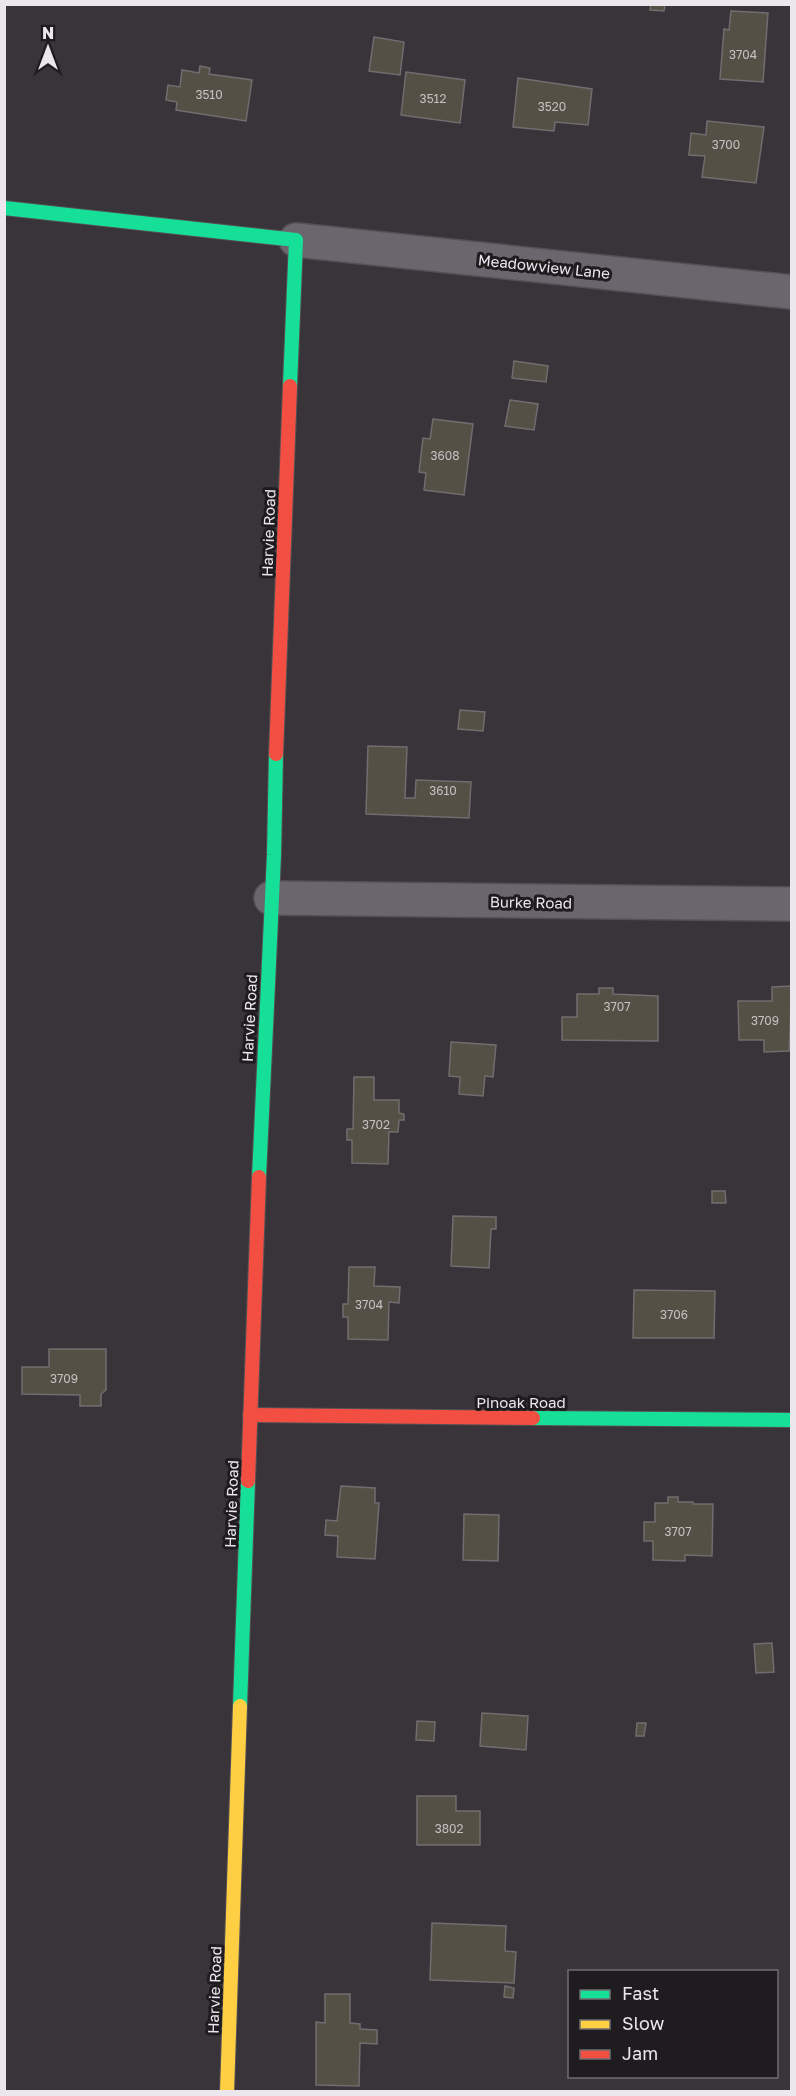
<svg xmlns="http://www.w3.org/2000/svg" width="796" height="2096" font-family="'Golos Text',sans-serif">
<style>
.building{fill:#545046;stroke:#706d6e;stroke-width:1.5}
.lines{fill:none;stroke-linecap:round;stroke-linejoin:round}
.street-casing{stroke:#545155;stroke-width:36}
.fast-casing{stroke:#545155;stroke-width:16}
.slow-casing{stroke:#545155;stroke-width:16}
.jam-casing{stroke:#545155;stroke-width:16}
.street{stroke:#6b656d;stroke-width:33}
.fast{stroke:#16e098;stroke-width:14}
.slow{stroke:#ffcf43;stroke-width:14}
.jam{stroke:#f24e42;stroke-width:14}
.labels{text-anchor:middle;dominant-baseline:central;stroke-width:6;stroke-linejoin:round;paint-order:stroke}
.number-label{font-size:12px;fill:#c5c1c2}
.street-label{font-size:15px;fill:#ebe7ec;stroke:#1e1c1f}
</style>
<rect width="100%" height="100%" fill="#383439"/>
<g class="building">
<polygon points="651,4 665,4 664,11 650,10"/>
<polygon points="731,11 768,13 763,82 720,79 724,29 729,30"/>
<polygon points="374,37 404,42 400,75 369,71"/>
<polygon points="200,66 210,68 209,74 252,80 246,121 176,110 177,102 166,100 168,85 180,87 182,70 199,73"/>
<polygon points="406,72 465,80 460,123 401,115"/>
<polygon points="518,78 592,89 588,125 555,122 554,131 513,127"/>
<polygon points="707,121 764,127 756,183 702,177 705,156 689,155 691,133 706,135"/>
<polygon points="514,361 548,366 546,382 512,378"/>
<polygon points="510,400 538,404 534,430 505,426"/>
<polygon points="433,419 473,424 464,495 424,490 426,473 419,472 423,438 430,439"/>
<polygon points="460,710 485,712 483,731 458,729"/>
<polygon points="368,746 407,747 405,798 415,798 416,780 471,782 469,818 366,814"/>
<polygon points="792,986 789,1051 764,1052 764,1040 739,1040 738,1001 772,1001 772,987"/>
<polygon points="599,988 613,988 613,994 658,996 658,1041 562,1040 562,1017 577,1017 577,994 599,994"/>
<polygon points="451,1042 496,1045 493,1077 485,1076 483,1096 459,1094 460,1077 449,1076"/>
<polygon points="354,1077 374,1077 374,1100 399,1100 399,1113 404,1114 404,1120 399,1120 398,1132 389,1132 388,1164 352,1163 352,1140 347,1140 347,1129 353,1129"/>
<polygon points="712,1191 725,1191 726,1203 712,1203"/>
<polygon points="453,1216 496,1217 496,1229 491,1229 489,1268 451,1266"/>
<polygon points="349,1267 375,1267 374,1286 400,1287 399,1303 389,1302 388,1340 348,1339 348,1317 343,1317 343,1304 348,1304"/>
<polygon points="634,1290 715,1291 714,1338 633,1338"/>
<polygon points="49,1349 106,1349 106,1390 101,1394 101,1406 80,1406 80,1395 22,1394 22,1367 49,1367"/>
<polygon points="341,1486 375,1488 375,1503 379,1503 375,1559 337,1557 338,1536 325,1535 326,1520 337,1521"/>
<polygon points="668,1497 678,1497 678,1502 693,1502 693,1504 713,1504 712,1556 685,1555 685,1561 653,1560 653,1541 644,1541 644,1522 655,1522 655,1503 668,1503"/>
<polygon points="464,1514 499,1515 498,1561 463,1560"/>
<polygon points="772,1643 774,1672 756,1673 754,1644"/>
<polygon points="482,1713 528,1716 526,1750 480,1746"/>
<polygon points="417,1721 435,1722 434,1741 416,1740"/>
<polygon points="637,1723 646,1723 644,1736 636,1736"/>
<polygon points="417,1796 456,1796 456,1811 480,1811 480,1845 417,1845"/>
<polygon points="432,1923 506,1926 505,1951 516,1952 514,1983 430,1980"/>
<polygon points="505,1986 514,1988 513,1998 504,1997"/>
<polygon points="325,1994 350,1994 350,2023 360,2024 360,2029 377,2030 377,2044 360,2043 359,2086 316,2085 316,2022 325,2023"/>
</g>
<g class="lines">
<defs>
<g id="street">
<polyline points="296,240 792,292"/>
<polyline points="271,898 792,904"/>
</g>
<g id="fast">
<polyline points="4,208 296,240 290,386"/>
<polyline points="259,1177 274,855 276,754"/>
<polyline points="533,1418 792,1420"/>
<polyline points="240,1706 248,1481"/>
</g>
<polyline id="slow" points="227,2092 240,1706"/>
<g id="jam">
<polyline points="276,754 290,386"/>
<polyline points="250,1415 533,1418"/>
<polyline points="248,1481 259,1177"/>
</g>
</defs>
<use href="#street" class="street-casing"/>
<use href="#fast" class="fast-casing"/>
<use href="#slow" class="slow-casing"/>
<use href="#jam" class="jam-casing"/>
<use href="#street" class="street"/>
<use href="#fast" class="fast"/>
<use href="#slow" class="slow"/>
<use href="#jam" class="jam"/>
</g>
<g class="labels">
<g class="number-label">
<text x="743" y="54">3704</text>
<text x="209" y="94">3510</text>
<text x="433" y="98">3512</text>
<text x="552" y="106">3520</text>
<text x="726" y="144">3700</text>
<text x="445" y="455">3608</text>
<text x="443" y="790">3610</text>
<text x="617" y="1006">3707</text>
<text x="765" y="1020">3709</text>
<text x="376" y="1124">3702</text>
<text x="369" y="1304">3704</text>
<text x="674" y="1314">3706</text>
<text x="64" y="1378">3709</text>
<text x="678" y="1531">3707</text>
<text x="449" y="1828">3802</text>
</g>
<g class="street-label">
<text transform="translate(544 266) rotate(6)">Meadowview Lane</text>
<text transform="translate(268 533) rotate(-88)">Harvie Road</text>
<text transform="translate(531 902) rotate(1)">Burke Road</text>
<text transform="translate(249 1018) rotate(-87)">Harvie Road</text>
<text x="521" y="1402">Pinoak Road</text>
<text transform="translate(231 1504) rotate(-88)">Harvie Road</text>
<text transform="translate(214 1990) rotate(-88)">Harvie Road</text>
</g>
</g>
<rect width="796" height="2096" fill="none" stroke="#ebe7ec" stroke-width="12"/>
<rect x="568" y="1970" width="210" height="108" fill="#1e1c1f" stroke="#706d71" stroke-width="1.5"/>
<rect x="580" y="1990" width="30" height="9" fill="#16e098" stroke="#706d71" stroke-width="1.5"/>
<text x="622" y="2000" font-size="18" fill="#ebe7ec">Fast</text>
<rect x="580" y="2020" width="30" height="9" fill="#ffcf43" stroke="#706d71" stroke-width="1.5"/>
<text x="622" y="2030" font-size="18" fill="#ebe7ec">Slow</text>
<rect x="580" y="2050" width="30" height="9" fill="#f24e42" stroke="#706d71" stroke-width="1.5"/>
<text x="622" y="2060" font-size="18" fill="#ebe7ec">Jam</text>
<g transform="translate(48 48)" stroke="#1e1c1f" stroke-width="4.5" paint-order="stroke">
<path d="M0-4.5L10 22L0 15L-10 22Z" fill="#ebe7ec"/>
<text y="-9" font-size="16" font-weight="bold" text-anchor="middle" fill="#ebe7ec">N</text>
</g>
</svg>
